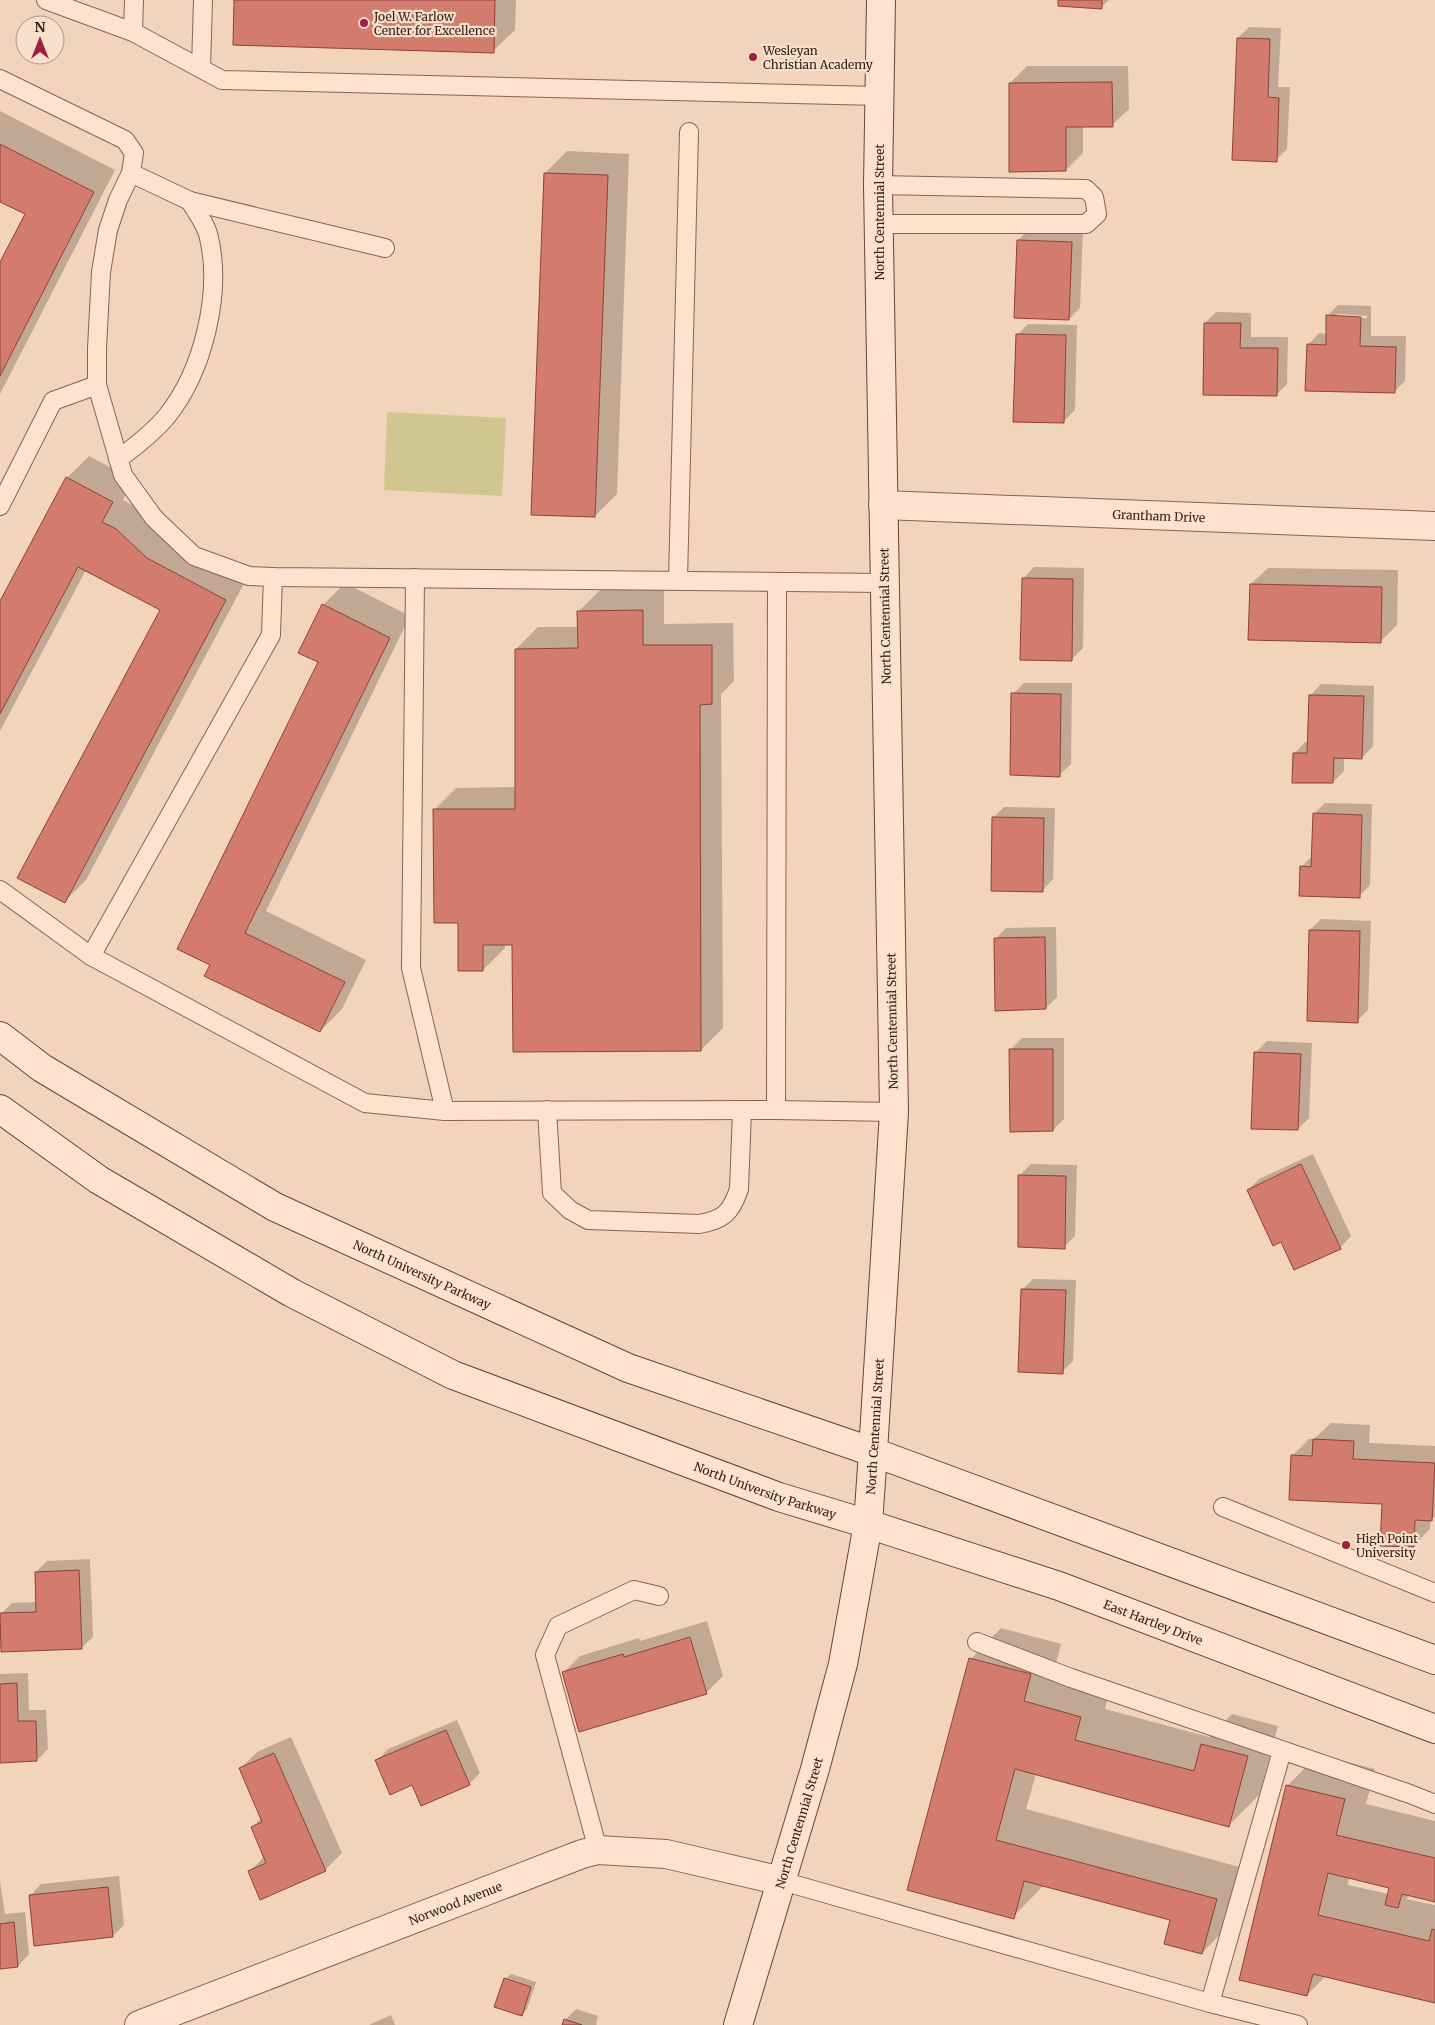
<svg xmlns="http://www.w3.org/2000/svg" width="1435" height="2025" font-family="Merriweather,serif">
<style>
.green{fill:#d0c68f}
.shadow{fill:#0003;fill-rule:evenodd}
.building{fill:#d37c6d;stroke:#8c4237}
.lines{fill:none;stroke-linecap:round;stroke-linejoin:round}
.lane-casing{stroke:#8a6254;stroke-width:20}
.street-casing{stroke:#8a6254;stroke-width:30}
.secondary-casing{stroke:#6c4337;stroke-width:30}
.lane{stroke:#fce2cf;stroke-width:18}
.street{stroke:#fce2cf;stroke-width:28}
.secondary{stroke:#fce2cf;stroke-width:28}
.poi-dot{fill:#9f1e42;stroke:#f8dfcb;stroke-width:2}
.labels{text-anchor:middle;dominant-baseline:central;stroke-width:4.5;stroke-linejoin:round;paint-order:stroke}
.poi-label{font-size:12px;fill:#38201a;stroke:#f8dfcb;text-anchor:start}
.street-label{font-size:12px;fill:#38201a;stroke:#f8dfcb}
</style>
<rect width="100%" height="100%" fill="#f2d3bb"/>
<polygon class="green" points="387,412 506,418 502,496 384,490"/>
<g class="shadow">
<polygon points="236,0 516,0 515,30 493,51"/>
<polygon points="1060,0 1109,0 1101,7"/>
<polygon points="1249,27 1281,28 1278,87 1290,87 1287,149 1276,160 1238,38"/>
<polygon points="1027,66 1128,66 1129,109 1112,125 1083,125 1083,153 1066,170 1010,83"/>
<polygon points="0,111 115,170 0,394 0,265 26,214 0,200"/>
<polygon points="567,151 629,154 617,494 595,516 545,173"/>
<polygon points="1029,229 1083,231 1080,308 1069,319 1018,240"/>
<path d="M1338,305l33,1v30h35l-1,45 -11,11 -86,-47 11,-12 8,1v-18zM1337,314l30,2v2l-30,-1z"/>
<polygon points="1216,312 1251,313 1251,337 1288,337 1287,384 1276,395 1205,323"/>
<polygon points="1028,324 1077,325 1075,410 1064,421 1017,335"/>
<polygon points="89,456 134,480 123,500 138,508 169,536 247,578 86,880 64,902 161,610 86,570 0,731 0,604 67,478"/>
<polygon points="1034,567 1084,568 1083,648 1072,659 1023,579"/>
<polygon points="1268,568 1398,570 1397,625 1380,642 1251,584"/>
<polygon points="345,583 410,616 266,911 366,960 342,1009 320,1031 206,976 320,662 323,605"/>
<polygon points="601,589 664,589 664,624 733,623 734,681 721,694 723,1028 701,1050 513,943 505,943 505,948 483,970 459,922 434,810 456,788 516,787 516,649 538,627 579,627 579,611"/>
<polygon points="1024,683 1072,683 1071,764 1059,775 1013,694"/>
<polygon points="1321,684 1374,686 1373,746 1362,758 1344,757 1344,771 1333,782 1294,754 1305,742 1309,742 1310,696"/>
<polygon points="1325,803 1372,804 1370,885 1359,896 1301,867 1313,855 1314,814"/>
<polygon points="1004,807 1055,808 1053,879 1042,891 993,818"/>
<polygon points="1321,919 1371,921 1368,1010 1357,1021 1310,930"/>
<polygon points="1056,927 1057,997 1046,1008 995,939 1006,928"/>
<polygon points="1022,1038 1064,1038 1064,1119 1053,1130 1010,1050"/>
<polygon points="1267,1041 1312,1043 1309,1118 1298,1129 1256,1052"/>
<polygon points="1313,1154 1351,1236 1340,1248 1282,1241 1248,1190 1259,1179"/>
<polygon points="1031,1164 1077,1165 1075,1236 1064,1247 1020,1175"/>
<polygon points="1033,1279 1076,1280 1073,1361 1062,1372 1022,1290"/>
<polygon points="1331,1423 1370,1425 1369,1443 1435,1446 1435,1517 1430,1520 1430,1529 1413,1546 1383,1503 1292,1456 1309,1439 1314,1439"/>
<polygon points="90,1559 93,1637 81,1648 1,1614 12,1603 37,1602 36,1572 47,1561"/>
<polygon points="707,1621 723,1676 706,1693 563,1673 580,1656 639,1638 640,1641"/>
<polygon points="1001,1628 1061,1644 1054,1671 1111,1686 1105,1709 1209,1737 1232,1714 1278,1726 1259,1795 1229,1825 1036,1774 1026,1809 1247,1869 1232,1922 1202,1953 1172,1919 1044,1885 1013,1917 909,1889 971,1659"/>
<polygon points="28,1673 29,1710 46,1710 48,1749 37,1760 0,1761 0,1674"/>
<polygon points="457,1720 480,1773 469,1784 413,1784 377,1761 388,1749"/>
<polygon points="291,1737 342,1853 325,1870 250,1871 265,1856 252,1827 262,1817 240,1769 257,1752"/>
<path d="M1318,1755l57,14 -9,35 69,17v79l-25,-5 -4,4 29,6v97l-109,-26 -19,19 -20,-209zM1349,1877l42,10 -2,7 -41,-9z"/>
<polygon points="119,1876 124,1925 113,1936 30,1896 41,1884"/>
<polygon points="0,1881 5,1914 25,1912 29,1954 18,1966 0,1967"/>
<polygon points="511,1974 536,1982 527,2009 522,2015 505,1979"/>
<polygon points="576,2009 598,2016 596,2024 597,2025 564,2025 565,2020"/>
<polygon points="391,2015 395,2025 369,2025"/>
</g>
<g class="building">
<polygon points="234,0 495,0 494,53 233,45"/>
<polygon points="1058,0 1102,0 1102,9 1058,6"/>
<polygon points="1237,38 1270,39 1268,97 1279,98 1277,162 1232,160"/>
<polygon points="1112,82 1113,127 1066,127 1066,171 1009,172 1009,83"/>
<polygon points="0,144 94,192 0,376 0,262 25,214 0,202"/>
<polygon points="544,173 608,175 595,517 531,515"/>
<polygon points="1017,240 1072,242 1069,320 1014,318"/>
<polygon points="1326,315 1361,317 1360,346 1396,347 1395,393 1305,391 1307,344 1326,345"/>
<polygon points="1204,323 1241,323 1240,348 1278,348 1277,396 1203,395"/>
<polygon points="1016,334 1066,335 1064,423 1013,422"/>
<polygon points="66,477 113,502 102,522 116,529 147,558 226,600 65,903 17,878 160,610 78,567 0,714 0,601"/>
<polygon points="1022,578 1073,579 1072,661 1020,660"/>
<polygon points="1250,584 1382,587 1381,643 1248,640"/>
<polygon points="322,604 390,638 245,933 345,982 320,1032 204,976 210,965 177,949 318,662 298,653"/>
<polygon points="643,610 643,645 712,645 712,704 700,705 701,1051 513,1052 512,945 483,945 483,971 458,971 458,923 434,923 433,809 515,809 515,649 578,648 577,611"/>
<polygon points="1011,693 1061,694 1060,777 1010,775"/>
<polygon points="1309,695 1364,696 1362,759 1334,758 1333,783 1292,783 1293,753 1307,753"/>
<polygon points="1313,813 1362,815 1360,898 1299,896 1300,866 1311,867"/>
<polygon points="992,817 1044,818 1043,892 991,891"/>
<polygon points="1309,930 1360,931 1358,1023 1307,1021"/>
<polygon points="1045,937 1046,1009 995,1011 994,938"/>
<polygon points="1009,1049 1053,1049 1053,1131 1010,1132"/>
<polygon points="1254,1052 1301,1054 1298,1130 1251,1129"/>
<polygon points="1301,1164 1341,1249 1294,1270 1281,1242 1273,1246 1247,1190"/>
<polygon points="1018,1175 1066,1176 1065,1249 1018,1247"/>
<polygon points="1021,1289 1066,1290 1063,1374 1018,1372"/>
<polygon points="1313,1439 1354,1441 1353,1459 1435,1463 1432,1521 1415,1520 1414,1547 1380,1546 1382,1504 1289,1500 1291,1455 1312,1456"/>
<polygon points="79,1570 82,1649 1,1652 0,1613 36,1612 35,1572"/>
<polygon points="690,1637 707,1694 579,1732 562,1672 623,1654 624,1657"/>
<polygon points="969,1658 1031,1674 1024,1701 1081,1717 1075,1740 1194,1771 1201,1744 1248,1756 1229,1827 1015,1769 996,1840 1217,1899 1202,1954 1164,1944 1170,1920 1024,1881 1014,1919 907,1890"/>
<polygon points="17,1683 18,1721 36,1721 37,1761 0,1763 0,1684"/>
<polygon points="446,1730 470,1785 421,1806 412,1785 390,1795 375,1760"/>
<polygon points="274,1753 326,1871 260,1900 248,1871 266,1863 251,1827 262,1822 239,1768"/>
<polygon points="1286,1785 1345,1799 1336,1835 1435,1858 1435,1902 1402,1894 1398,1908 1385,1905 1389,1888 1328,1873 1318,1915 1429,1941 1432,1929 1435,1930 1435,2003 1313,1974 1307,1996 1239,1980"/>
<polygon points="108,1887 113,1937 34,1946 29,1895"/>
<polygon points="14,1922 18,1967 0,1969 0,1924"/>
<polygon points="504,1978 531,1987 522,2016 494,2007"/>
<polygon points="564,2019 582,2025 562,2025"/>
</g>
<g class="lines">
<defs>
<g id="lane">
<polyline points="46,0 133,32 222,80 879,96"/>
<polyline points="133,32 134,0"/>
<polyline points="201,68 203,0"/>
<polyline points="0,79 125,140 134,153 131,173 118,200 108,230 101,272 97,348 97,385 123,475 154,518 194,556 249,576 273,577 884,583"/>
<polyline points="131,173 190,201 385,248"/>
<polyline points="878,185 1086,189 1094,197 1097,214 1086,224 879,224"/>
<path d="M118,459c18,-13 35,-26 49,-43 36,-45 55,-122 42,-178 -2,-13 -13,-26 -19,-37"/>
<polyline points="0,506 53,401 97,385"/>
<polyline points="415,578 411,968 445,1111"/>
<polyline points="678,580 689,132"/>
<polyline points="0,890 91,956 365,1103 445,1111 776,1110 894,1112"/>
<polyline points="91,956 271,635 273,577"/>
<path d="M547,1110l5,83 18,17 18,10 111,4c24,-4 32,-11 40,-35l3,-79"/>
<polyline points="776,1110 777,582"/>
<polyline points="1223,1507 1435,1593"/>
<polyline points="977,1642 1071,1678 1410,1794 1435,1804"/>
<polyline points="598,1850 545,1655 558,1626 634,1590 659,1596"/>
<polyline points="782,1881 1210,2003 1298,2025"/>
<polyline points="1210,2003 1282,1751"/>
</g>
<g id="street">
<path id="s1" d="M883,505l552,21"/>
<path id="s2" d="M139,2025l443,-171 16,-4 68,4 116,27"/>
</g>
<g id="secondary">
<path id="s3" d="M0,1036l42,32 233,139 353,161 245,84 562,208"/>
<path id="s4" d="M0,1109l99,71 193,113 161,82 326,122 89,27 191,62 376,143"/>
<path id="s5" d="M738,2025l77,-256 28,-105 25,-140 5,-72 21,-340 -16,-927 3,-185"/>
</g>
</defs>
<use href="#lane" class="lane-casing"/>
<use href="#street" class="street-casing"/>
<use href="#secondary" class="secondary-casing"/>
<use href="#lane" class="lane"/>
<use href="#street" class="street"/>
<use href="#secondary" class="secondary"/>
</g>
<g class="poi-dot">
<circle cx="364" cy="23" r="5"/>
<circle cx="753" cy="57" r="5"/>
<circle cx="1346" cy="1545" r="5"/>
</g>
<g class="labels">
<g class="poi-label">
<text x="374" y="16">Joel W. Farlow<tspan x="374" dy="14">Center for Excellence</tspan></text>
<text x="763" y="50">Wesleyan<tspan x="763" dy="14">Christian Academy</tspan></text>
<text x="1356" y="1538">High Point<tspan x="1356" dy="14">University</tspan></text>
</g>
<g class="street-label">
<text transform="translate(879 212) rotate(-90)">North Centennial Street</text>
<text stroke="none"><textPath href="#s1" startOffset="276">Grantham Drive</textPath></text>
<text transform="translate(885 616) rotate(-91)">North Centennial Street</text>
<text transform="translate(892 1021) rotate(-91)">North Centennial Street</text>
<text stroke="none"><textPath href="#s3" startOffset="486">North University Parkway</textPath></text>
<text stroke="none"><textPath href="#s5" startOffset="616">North Centennial Street</textPath></text>
<text stroke="none"><textPath href="#s4" startOffset="859">North University Parkway</textPath></text>
<text stroke="none"><textPath href="#s4" startOffset="1269">East Hartley Drive</textPath></text>
<text stroke="none"><textPath href="#s5" startOffset="211">North Centennial Street</textPath></text>
<text stroke="none"><textPath href="#s2" startOffset="339">Norwood Avenue</textPath></text>
</g>
</g>
<g transform="translate(40 40)"><circle r="24" fill="#f8dfcb" stroke="#ab9384"/>
<path d="M0-4L9 19L0 12L-9 19Z" fill="#9f1e42"/>
<text y="-8" font-size="14" font-weight="bold" text-anchor="middle" fill="#38201a">N</text>
</g>
</svg>
